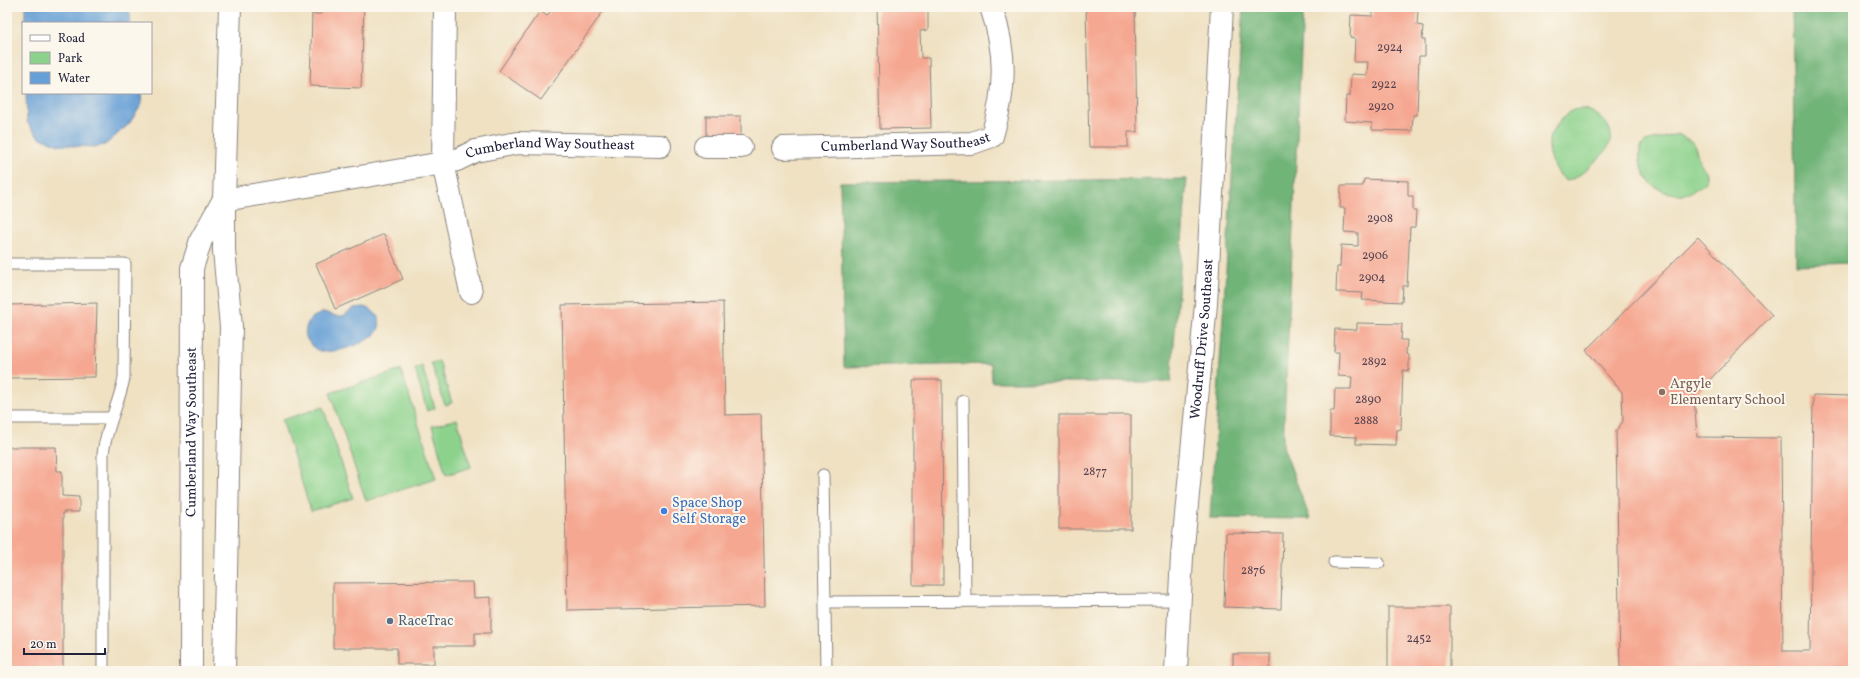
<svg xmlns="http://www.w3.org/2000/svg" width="1860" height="678" font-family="Vollkorn,serif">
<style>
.green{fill:#8cd28c;stroke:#577a64}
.forest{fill:#71b478;stroke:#4a6b5a}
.water{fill:#67a0d6;stroke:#446188}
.building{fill:#f5a791}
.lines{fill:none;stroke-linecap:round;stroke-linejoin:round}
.lane-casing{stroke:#88827e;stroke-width:13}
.street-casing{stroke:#88827e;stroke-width:24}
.lane{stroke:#fff;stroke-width:11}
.street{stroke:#fff;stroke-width:22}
.education-dot{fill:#8d6e63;stroke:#fbf7ec;stroke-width:1.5}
.shop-dot{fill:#3f7fe0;stroke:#fbf7ec;stroke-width:1.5}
.service-dot{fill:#5c6f8a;stroke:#fbf7ec;stroke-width:1.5}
.labels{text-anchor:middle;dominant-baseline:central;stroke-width:4;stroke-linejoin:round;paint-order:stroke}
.number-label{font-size:12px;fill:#574350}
.street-label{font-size:14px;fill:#22223b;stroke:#fbf7ec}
.education-label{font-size:14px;fill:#785e54;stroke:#fbf7ec;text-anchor:start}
.shop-label{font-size:14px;fill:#366cbe;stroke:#fbf7ec;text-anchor:start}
.service-label{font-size:14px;fill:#4e5e75;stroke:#fbf7ec;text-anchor:start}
</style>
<rect width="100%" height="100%" fill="#fbf7ec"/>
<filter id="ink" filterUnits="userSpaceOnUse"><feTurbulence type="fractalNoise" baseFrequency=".025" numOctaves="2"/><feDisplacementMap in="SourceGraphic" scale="8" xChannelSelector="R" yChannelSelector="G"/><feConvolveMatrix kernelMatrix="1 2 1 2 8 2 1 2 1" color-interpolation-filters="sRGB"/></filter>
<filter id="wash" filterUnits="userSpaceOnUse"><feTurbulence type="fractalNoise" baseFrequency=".012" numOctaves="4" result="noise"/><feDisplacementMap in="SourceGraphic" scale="16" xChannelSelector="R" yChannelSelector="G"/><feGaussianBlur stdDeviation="0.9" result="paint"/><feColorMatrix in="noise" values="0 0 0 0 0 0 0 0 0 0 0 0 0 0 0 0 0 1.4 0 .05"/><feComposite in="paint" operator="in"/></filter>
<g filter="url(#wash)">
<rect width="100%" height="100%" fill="#efe1c2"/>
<g class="green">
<path d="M1585,109c21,8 35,24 19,44 -3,4 -8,7 -12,11 -7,7 -15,14 -25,17 -13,-8 -21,-30 -17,-45 1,-5 17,-24 23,-26 3,-1 8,-1 12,-1z"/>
<path d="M1678,134l16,9 5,18 7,12v9c-7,5 -14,11 -22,12 -9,1 -22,-2 -30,-8 -11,-9 -21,-34 -9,-44z"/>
<polygon points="439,361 452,403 445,405 431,363"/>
<polygon points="422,366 435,408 427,411 415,369"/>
<polygon points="401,370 436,479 366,501 330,393"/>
<polygon points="323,407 353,498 311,511 282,420"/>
<polygon points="457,419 471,467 446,475 432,426"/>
</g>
<g class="forest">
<polygon points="1243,7 1303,7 1283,446 1310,519 1210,518"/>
<polygon points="1792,7 1853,7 1853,263 1796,265"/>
<polygon points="1187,179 1171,382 992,382 991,364 844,367 840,182"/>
</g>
<g class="water">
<polygon points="25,7 129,7 131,23 25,23"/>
<polygon points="26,93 141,93 142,104 129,124 105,145 94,147 59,145 38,137 27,122"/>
<path d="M363,307c15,3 23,18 10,29 -11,9 -39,18 -53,15 -5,-1 -9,-6 -12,-10 -5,-7 -2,-17 3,-23l13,-6 12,4h7l11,-8z"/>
</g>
<g id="blocks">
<g class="building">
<polygon points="321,7 364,7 361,88 310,86 312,14 321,14"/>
<polygon points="553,7 606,7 541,100 499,71 540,11 547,16"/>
<polygon points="877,7 928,7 928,30 920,31 921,58 929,58 931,128 880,129"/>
<polygon points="1086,7 1135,7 1137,132 1128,132 1128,147 1089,147"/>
<polygon points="1373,8 1418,10 1417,25 1423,26 1422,40 1425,40 1425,56 1419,56 1417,115 1413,115 1412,131 1372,130 1372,123 1345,121 1346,96 1350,96 1351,74 1367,75 1368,62 1354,62 1355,38 1350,37 1351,15 1373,16"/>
<rect x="706" y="116" width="35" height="20"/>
<polygon points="1364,179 1408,181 1408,196 1413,196 1413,211 1416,211 1415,227 1410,227 1407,286 1403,286 1402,302 1362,300 1363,293 1336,292 1337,267 1340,267 1341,245 1358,246 1358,233 1344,232 1345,208 1340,208 1341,186 1363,186"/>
<polygon points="384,234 403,279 335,309 316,264"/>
<polygon points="1698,237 1772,315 1694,396 1697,437 1781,438 1783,651 1810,651 1813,395 1853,396 1853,671 1620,671 1616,431 1623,421 1622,392 1586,350"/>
<polygon points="723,302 725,415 761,414 765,606 567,610 562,305"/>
<polygon points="97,303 95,377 7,378 7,305"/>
<polygon points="1357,323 1402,324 1401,340 1407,340 1406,354 1409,355 1409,371 1403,370 1401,429 1397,430 1396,445 1356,444 1356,437 1330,436 1330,411 1334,411 1335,389 1351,389 1352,377 1338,376 1339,352 1334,352 1335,329 1357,330"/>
<polygon points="913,380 942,380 943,585 913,585"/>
<rect x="1059" y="415" width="72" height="114"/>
<polygon points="7,447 56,447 57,471 62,471 62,496 79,497 79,512 63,512 63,671 7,671"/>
<polygon points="1226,533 1283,534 1281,609 1224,607"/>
<polygon points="473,582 474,598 491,597 491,633 475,633 475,646 434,646 434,664 397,664 397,648 333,648 333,583"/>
<rect x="1388" y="607" width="62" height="64"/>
<rect x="1233" y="654" width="37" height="17"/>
</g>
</g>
</g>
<g filter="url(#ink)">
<use href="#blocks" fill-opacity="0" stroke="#88827e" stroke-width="1"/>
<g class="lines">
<defs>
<g id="lane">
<path d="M7,264h118l-1,114c-5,26 -18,49 -21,76v217"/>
<polyline points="963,401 965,601"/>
<polyline points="7,418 111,418"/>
<polyline points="823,475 826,671"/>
<polyline points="1334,562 1379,563"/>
<polyline points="825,602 1179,600"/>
</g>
<g id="street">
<polyline points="445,7 443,163 471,292"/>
<polyline points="706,147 741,147"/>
<path id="s1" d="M783,148l189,-5 20,-7c14,-47 15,-83 -1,-129"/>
<path id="s2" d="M224,200l219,-37 14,-3 18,-9 43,-8 142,3"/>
<path id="s3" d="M191,671l1,-403 9,-28 22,-39"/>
<polyline points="224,671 231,327 224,250 224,200 230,7"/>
<path id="s4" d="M1176,671l6,-114 24,-253 16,-297"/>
</g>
</defs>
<use href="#lane" class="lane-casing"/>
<use href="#street" class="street-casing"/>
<use href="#lane" class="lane"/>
<use href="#street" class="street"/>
</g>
</g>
<circle class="education-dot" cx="1662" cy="392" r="4"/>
<circle class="shop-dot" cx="664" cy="511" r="4"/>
<circle class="service-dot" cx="390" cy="621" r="4"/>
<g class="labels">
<g class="number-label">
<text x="1390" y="48">2924</text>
<text x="1384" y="85">2922</text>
<text x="1381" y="107">2920</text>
<text x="1380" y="219">2908</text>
<text x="1375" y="256">2906</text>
<text x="1372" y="278">2904</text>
<text x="1374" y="362">2892</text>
<text x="1368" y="400">2890</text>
<text x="1366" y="421">2888</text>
<text x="1095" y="472">2877</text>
<text x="1253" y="571">2876</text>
<text x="1419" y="639">2452</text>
</g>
<g class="street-label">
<text stroke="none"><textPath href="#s1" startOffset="123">Cumberland Way Southeast</textPath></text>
<text stroke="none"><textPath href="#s2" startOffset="332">Cumberland Way Southeast</textPath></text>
<text stroke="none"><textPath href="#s4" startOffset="333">Woodruff Drive Southeast</textPath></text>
<text stroke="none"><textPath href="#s3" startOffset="239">Cumberland Way Southeast</textPath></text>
</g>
<g class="education-label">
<text x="1670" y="384">Argyle<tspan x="1670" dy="16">Elementary School</tspan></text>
</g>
<g class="shop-label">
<text x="672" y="503">Space Shop<tspan x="672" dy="16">Self Storage</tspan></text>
</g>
<g class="service-label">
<text x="398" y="621">RaceTrac</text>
</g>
</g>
<rect width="1860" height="678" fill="none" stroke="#fbf7ec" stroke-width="24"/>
<rect x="22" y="22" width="130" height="72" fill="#fbf7ec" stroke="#a4a2a5"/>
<rect x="30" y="35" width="20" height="6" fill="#ffffff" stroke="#a4a2a5"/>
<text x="58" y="42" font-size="12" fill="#22223b">Road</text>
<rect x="30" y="52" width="20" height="12" fill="#8cd28c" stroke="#a4a2a5"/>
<text x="58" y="62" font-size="12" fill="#22223b">Park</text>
<rect x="30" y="72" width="20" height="12" fill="#67a0d6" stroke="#a4a2a5"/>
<text x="58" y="82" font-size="12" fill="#22223b">Water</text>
<path d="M24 648v6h81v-6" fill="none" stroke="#22223b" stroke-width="2"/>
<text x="30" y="648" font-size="12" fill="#22223b" stroke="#fbf7ec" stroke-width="3" paint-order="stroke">20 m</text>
</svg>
